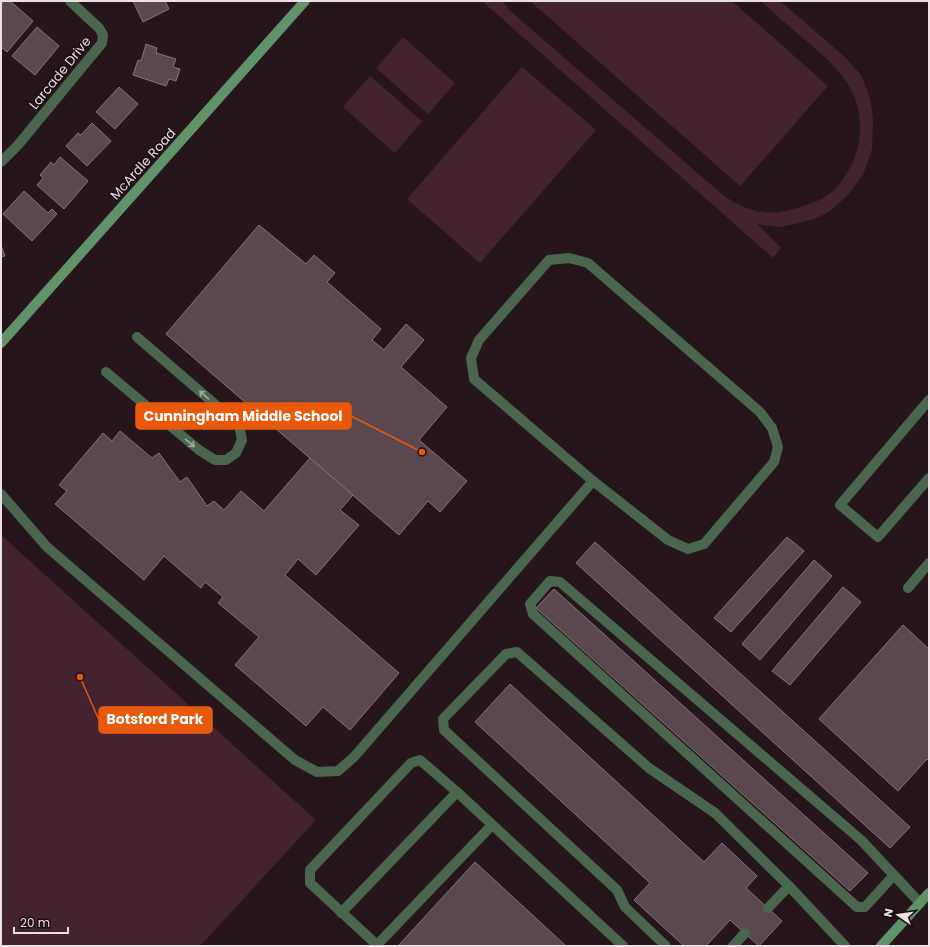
<svg xmlns="http://www.w3.org/2000/svg" width="930" height="947" font-family="Poppins,sans-serif">
<style>
.green{fill:#44222f}
.building{fill:#5b484e;stroke:#877279}
.lines{fill:none;stroke-linecap:round;stroke-linejoin:round}
.service{stroke:#49674d;stroke-width:10}
.minor{stroke:#49674d;stroke-width:10}
.secondary{stroke:#619268;stroke-width:10}
.oneway{stroke:#a3aaa0}
.labels{text-anchor:middle;dominant-baseline:central;stroke-width:3;stroke-linejoin:round;paint-order:stroke}
.street-label{font-size:13px;fill:#ece0e4;stroke:#1c0d13}
.leader{fill:none;stroke:#e8590c;stroke-width:1.5}
.callout-dot{fill:#e8590c;stroke:#1c0d13;stroke-width:1.5}
.callout{fill:#e8590c;stroke:#e8590c;stroke-width:1.5}
.callout-label{font-size:14px;text-anchor:middle;font-weight:bold;fill:#fff}
</style>
<rect width="100%" height="100%" fill="#26161c"/>
<g class="green">
<path d="M482,1h21l5,8 215,186c27,20 52,22 83,10 10,-3 21,-8 29,-16 4,-3 6,-8 9,-12 17,-23 21,-54 10,-81 -10,-24 -30,-40 -50,-57 -14,-12 -29,-25 -43,-38h19l65,56 16,18 9,23 3,20 -1,31 -9,26 -15,20 -18,16 -13,7 -22,6 -16,3 -22,-3 24,24 -8,10z"/>
<polygon points="530,1 732,1 828,86 740,186"/>
<polygon points="403,37 455,83 428,114 376,68"/>
<polygon points="522,67 596,130 480,263 407,199"/>
<polygon points="370,76 422,121 395,153 343,107"/>
<polygon points="1,535 316,820 200,946 1,946"/>
</g>
<g class="building">
<polygon points="4,1 10,1 33,21 7,52 1,47 1,5"/>
<polygon points="133,1 165,1 169,9 143,22"/>
<polygon points="37,27 59,46 35,75 12,56"/>
<polygon points="146,44 157,48 156,53 176,59 173,67 180,69 176,81 169,79 166,86 133,75 138,60 141,61"/>
<polygon points="119,87 138,104 115,129 96,112"/>
<polygon points="92,123 111,141 87,166 66,146 78,133 81,135"/>
<polygon points="60,157 88,181 64,209 37,185 43,178 40,175 51,162 54,165"/>
<polygon points="24,191 48,213 52,209 57,214 32,241 3,214"/>
<polygon points="259,225 306,264 314,255 335,273 327,282 381,329 372,340 384,350 406,324 424,340 401,367 447,407 419,440 467,481 440,512 428,501 399,535 166,334"/>
<polygon points="1,245 5,256 1,257"/>
<polygon points="120,431 152,458 159,453 180,482 187,477 207,506 214,501 224,510 241,491 264,511 310,458 353,495 340,510 359,525 316,575 298,559 285,575 399,673 350,730 323,707 306,726 235,665 259,637 218,603 223,597 205,582 201,588 164,556 144,580 55,504 67,491 59,485 103,433 112,441"/>
<polygon points="787,537 804,551 731,632 714,618"/>
<polygon points="595,542 910,827 890,848 576,563"/>
<polygon points="814,560 832,576 760,660 742,644"/>
<polygon points="843,587 861,602 790,685 772,671"/>
<polygon points="554,589 868,873 850,891 536,608"/>
<polygon points="903,625 929,649 929,761 927,759 898,791 819,719"/>
<polygon points="510,684 704,862 722,843 757,876 746,888 782,921 759,946 730,920 706,946 684,946 634,900 650,883 475,722"/>
<polygon points="475,862 566,946 398,946"/>
</g>
<g class="lines">
<g class="service">
<polygon points="569,258 588,263 760,412 772,428 778,447 774,462 704,544 688,549 668,540 593,481 474,379 471,358 479,340 549,260"/>
<polyline points="106,372 199,450 215,460 226,460 236,453 242,440 239,425 137,337"/>
<polyline points="929,400 840,505 878,537 929,478"/>
<polyline points="1,494 47,547 295,760 317,772 338,771 354,757 593,481"/>
<polyline points="908,588 929,563"/>
<polyline points="894,875 865,907 857,907 533,614 530,604 550,581 560,582 861,840 920,903"/>
<polyline points="768,908 789,886"/>
<polyline points="341,913 457,792"/>
<polyline points="377,945 492,825"/>
<polyline points="378,946 310,883 310,870 411,763 420,760 457,792 623,946"/>
<polyline points="666,946 625,907 617,890 444,730 443,719 506,654 517,652 649,768 715,813 789,886 845,946"/>
<polyline points="733,946 745,933"/>
</g>
<polyline class="minor" points="1,162 18,145 102,43 103,35 99,28 70,1"/>
<g class="secondary">
<polyline points="1,343 305,1"/>
<polyline points="881,946 929,893"/>
</g>
</g>
<defs><path id="oneway-shaft" d="M-6 0H5M1.5-3L5.5 0L1.5 3" fill="none" stroke-width="1.6" stroke-linecap="round" stroke-linejoin="round"/></defs>
<g class="oneway">
<use href="#oneway-shaft" transform="translate(204 395) rotate(-139)"/>
<use href="#oneway-shaft" transform="translate(190 443) rotate(40)"/>
</g>
<g class="labels">
<g class="street-label">
<text transform="translate(60 73) rotate(-51)">Larcade Drive</text>
<text transform="translate(143 164) rotate(-48)">McArdle Road</text>
</g>
</g>
<path class="leader" d="M422 452L351 416M80 677L99 720"/>
<g class="callout-dot">
<circle cx="422" cy="452" r="4"/>
<circle cx="80" cy="677" r="4"/>
</g>
<g class="callout">
<rect x="136" y="403" width="215" height="26" rx="4"/>
<rect x="99" y="707" width="113" height="26" rx="4"/>
</g>
<g class="callout-label">
<text x="243" y="421">Cunningham Middle School</text>
<text x="155" y="724">Botsford Park</text>
</g>
<rect width="930" height="947" fill="none" stroke="#ece0e4" stroke-width="4"/>
<g transform="translate(898 915) rotate(283)" stroke="#1c0d13" stroke-width="3" paint-order="stroke">
<path d="M0-3L7 15L0 10L-7 15Z" fill="#ece0e4"/>
<text y="-6" font-size="11" font-weight="bold" text-anchor="middle" fill="#ece0e4">N</text>
</g>
<path d="M14 927v6h54v-6" fill="none" stroke="#ece0e4" stroke-width="2"/>
<text x="20" y="927" font-size="12" fill="#ece0e4" stroke="#1c0d13" stroke-width="3" paint-order="stroke">20 m</text>
</svg>
